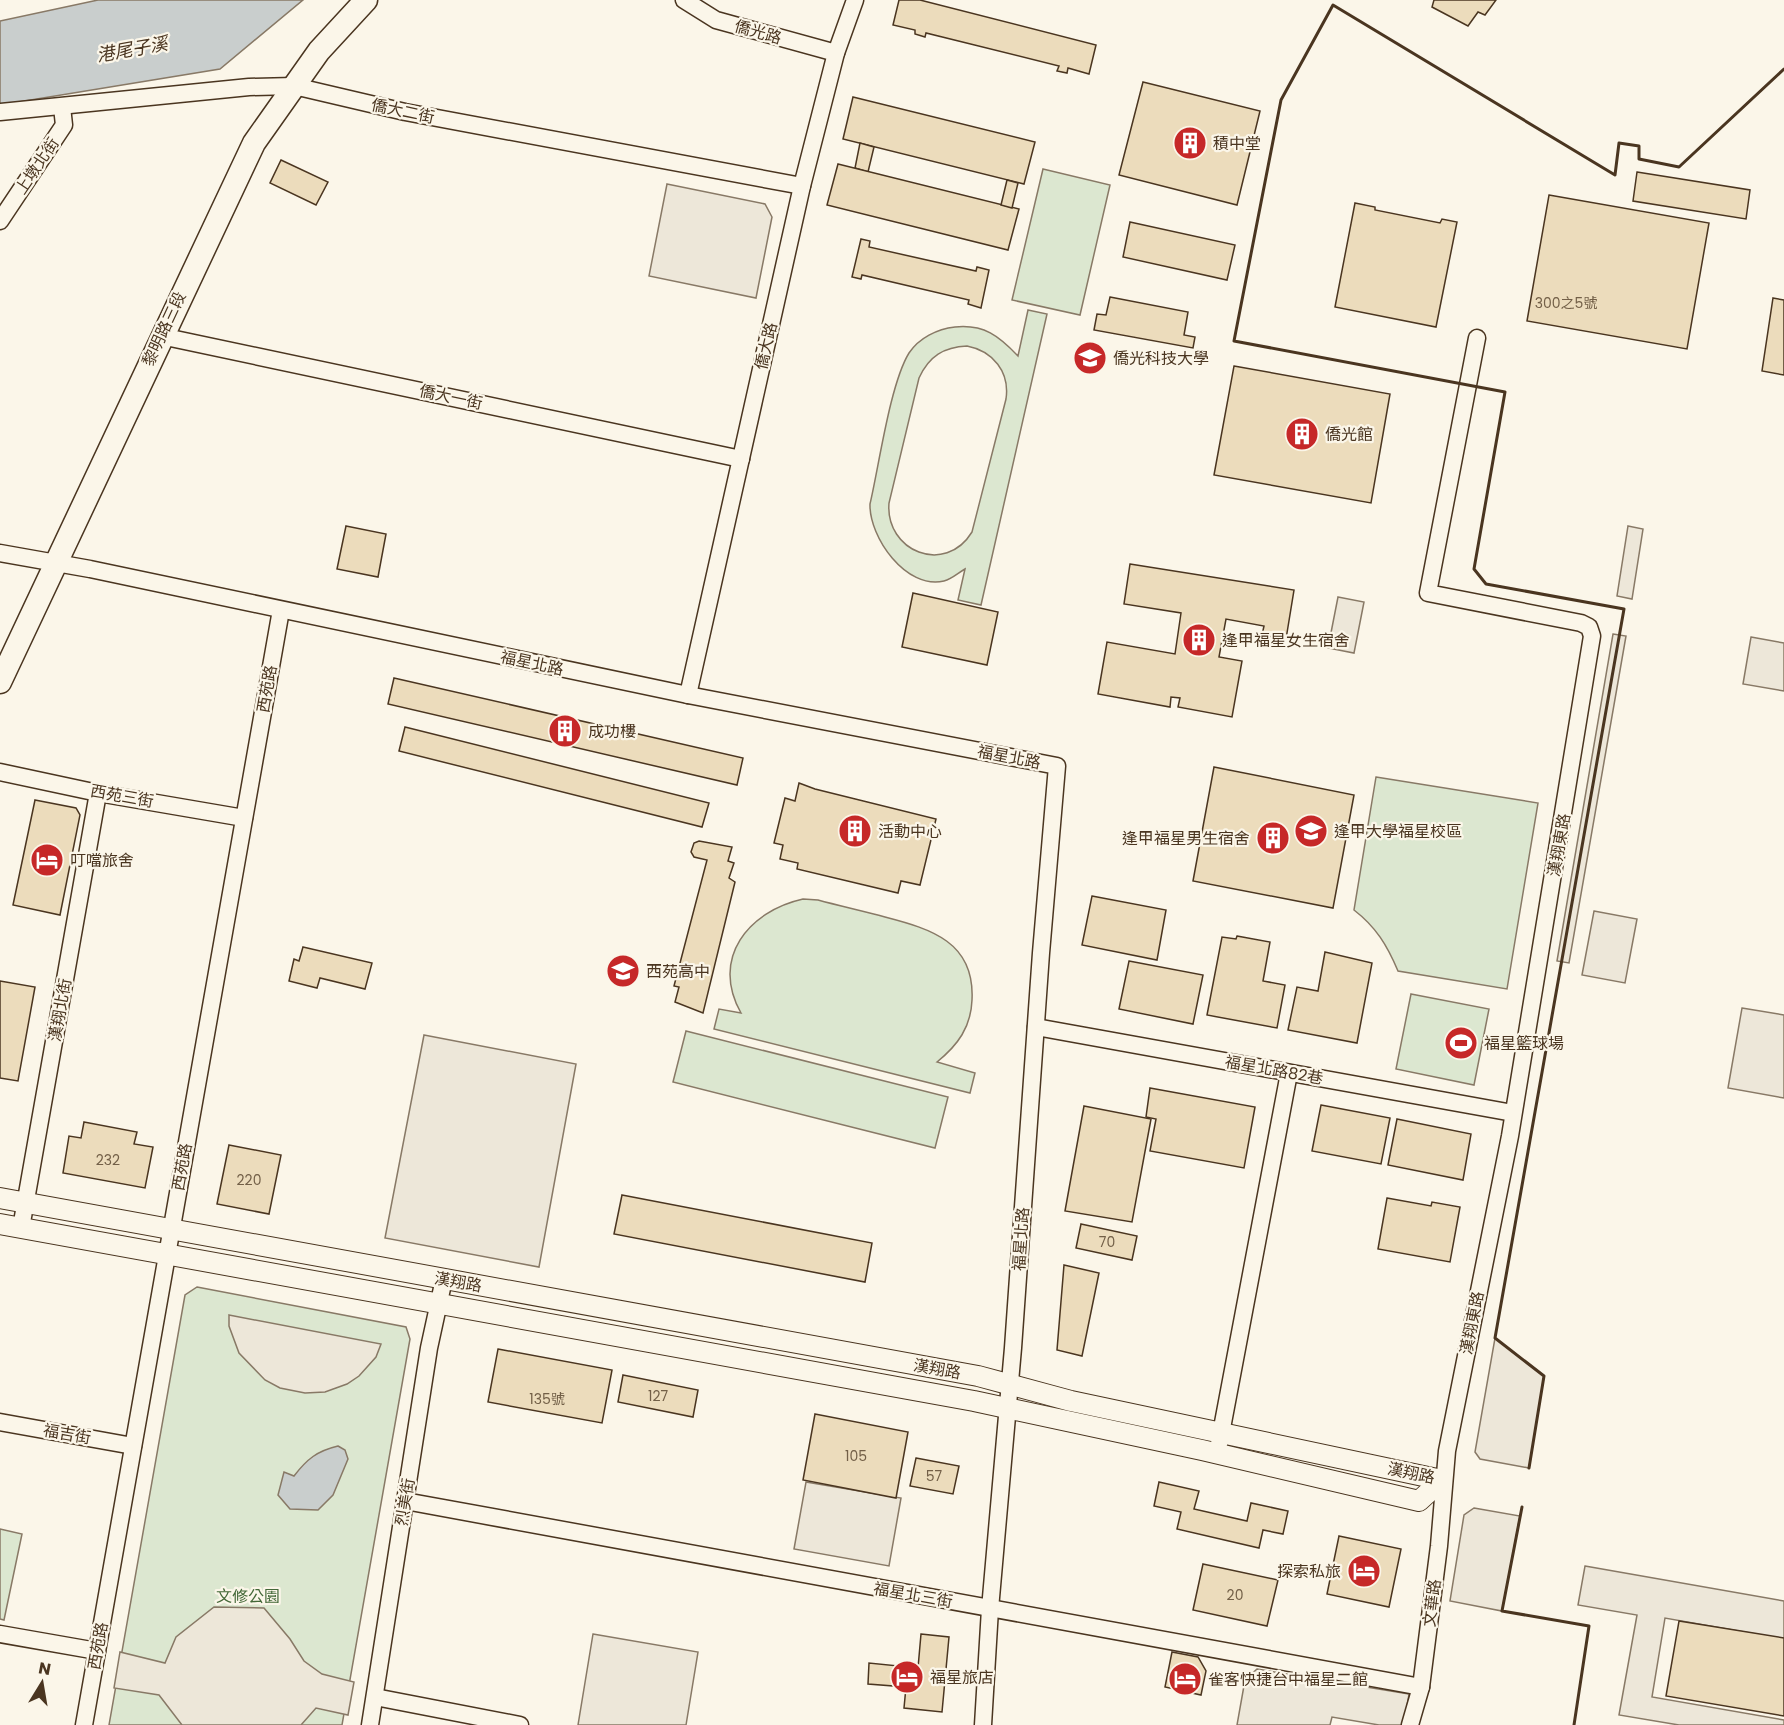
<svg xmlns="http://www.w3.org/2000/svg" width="1784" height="1725" font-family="Poppins,'Noto Sans TC',sans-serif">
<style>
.green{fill:#dce7d0;stroke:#887966;stroke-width:1.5;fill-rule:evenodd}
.parking{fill:#ede7d9;stroke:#887966;stroke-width:1.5}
.water{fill:#c9cecd;stroke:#887966;stroke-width:1.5}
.building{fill:#ecdcbc;stroke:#4a3520;stroke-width:1.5}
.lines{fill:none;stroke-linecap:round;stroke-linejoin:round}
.minor-casing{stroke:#4a3520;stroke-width:19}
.tertiary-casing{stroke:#4a3520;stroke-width:22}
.secondary-casing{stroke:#4a3520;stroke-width:25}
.minor{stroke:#fbf6e9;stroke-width:16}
.tertiary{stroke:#fbf6e9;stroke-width:20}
.secondary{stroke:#fbf6e9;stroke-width:22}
.wall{stroke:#4a3520;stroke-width:3}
.labels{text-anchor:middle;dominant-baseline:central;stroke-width:4.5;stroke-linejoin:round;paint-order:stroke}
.number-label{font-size:14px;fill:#725f47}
.street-label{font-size:16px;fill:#4a3520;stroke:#fbf6e9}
.poi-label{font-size:16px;fill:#4a3520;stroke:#fbf6e9;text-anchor:start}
.park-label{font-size:16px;fill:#436837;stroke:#fbf6e9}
.water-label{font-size:18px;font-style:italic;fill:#4a3520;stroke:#fbf6e9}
</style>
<rect width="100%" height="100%" fill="#fbf6e9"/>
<g class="green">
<polygon points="1043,169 1110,185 1080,315 1012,300"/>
<path d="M1028,310l19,4 -66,291 -23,-5 7,-31c-7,4 -13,10 -21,12 -38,9 -75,-44 -74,-77 9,-38 20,-120 39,-151 10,-15 28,-24 46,-26 29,-3 44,9 63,29zM967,346c26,5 43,26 39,53l-34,133c-27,44 -87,19 -83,-29l30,-125c10,-22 25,-31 48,-32z"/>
<path d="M1376,777l162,26 -31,186 -109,-18c-11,-26 -22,-44 -44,-61z"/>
<path d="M803,899l15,1c22,6 45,11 67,17 46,12 90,25 87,83 -1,27 -14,45 -35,62l38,11 -5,20 -256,-64 5,-20 22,4c-31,-55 8,-102 62,-114z"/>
<polygon points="1411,994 1489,1009 1474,1085 1396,1069"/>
<polygon points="686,1031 948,1097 935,1148 673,1082"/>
<polygon points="197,1287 406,1327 410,1339 342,1725 109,1725 185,1295"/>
<polygon points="0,1529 22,1534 4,1620 0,1619"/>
</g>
<g class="parking">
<polygon points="667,184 765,204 772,217 756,298 649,276"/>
<polygon points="1628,526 1643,529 1632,599 1617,596"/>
<polygon points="1338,597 1364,602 1354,653 1328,648"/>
<polygon points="1613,634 1626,636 1569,963 1557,961"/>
<polygon points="1751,637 1784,643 1784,691 1743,684"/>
<polygon points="1594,911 1637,919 1625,983 1582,975"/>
<polygon points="1742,1008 1784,1015 1784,1098 1728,1088"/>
<polygon points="424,1035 576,1064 539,1267 385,1238"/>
<polygon points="229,1315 381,1344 376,1357 359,1376 347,1384 325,1392 305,1393 280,1388 265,1380 239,1353 229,1326"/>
<polygon points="1495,1338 1544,1376 1529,1468 1480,1459 1475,1452"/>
<polygon points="806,1482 901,1498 889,1566 794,1549"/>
<polygon points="1474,1508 1520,1516 1502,1611 1450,1601 1464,1515"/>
<polygon points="1585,1566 1784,1601 1784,1639 1665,1618 1652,1697 1784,1720 1784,1725 1679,1725 1619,1715 1637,1615 1578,1605"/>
<polygon points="214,1607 264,1608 290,1639 304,1661 322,1674 354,1682 348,1715 316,1708 301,1725 182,1725 159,1695 114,1688 120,1652 165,1663 176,1637"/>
<polygon points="593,1634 698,1652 686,1725 578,1725"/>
<polygon points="1257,1669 1409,1694 1404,1725 1379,1725 1332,1717 1330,1725 1237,1725 1245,1680"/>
</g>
<g class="water">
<polygon points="98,0 303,0 220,69 0,105 0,21"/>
<path d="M338,1446l7,4 3,9 -15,36 -15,15 -28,-1 -12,-14 6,-23 10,4c13,-17 23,-25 44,-30z"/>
</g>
<g class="building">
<polygon points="899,0 920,0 1096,45 1089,74 1068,68 1067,73 1057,71 1059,66 926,33 925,37 915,34 915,30 893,25"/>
<polygon points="1434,0 1496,0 1485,15 1478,12 1468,26 1432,7"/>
<polygon points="1143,82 1260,111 1237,205 1119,175"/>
<polygon points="853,97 1035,142 1024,184 843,139"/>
<polygon points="860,143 874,147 868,172 855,168"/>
<polygon points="281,160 328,182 316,205 270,183"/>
<polygon points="838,164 1019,209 1008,250 827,205"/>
<polygon points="1637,172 1750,190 1746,219 1633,201"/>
<polygon points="1007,180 1018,183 1012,208 1001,205"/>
<polygon points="1549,195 1709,223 1687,349 1527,321"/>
<polygon points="1355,203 1375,207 1375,210 1440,223 1442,219 1457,222 1436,327 1335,307"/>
<polygon points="1130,222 1235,245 1227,280 1123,257"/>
<polygon points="861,239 870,241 869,247 976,271 977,267 989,270 981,308 968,304 969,300 862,275 861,279 852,277"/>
<polygon points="1110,297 1188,312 1184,335 1195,337 1193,348 1094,330 1097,314 1106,315"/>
<polygon points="1773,298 1784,300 1784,375 1762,371"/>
<polygon points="1234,366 1390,394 1371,503 1214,475"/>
<polygon points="346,526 386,534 378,577 337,569"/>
<polygon points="1130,564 1294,590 1286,639 1262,635 1264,626 1226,619 1219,657 1242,661 1232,717 1178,707 1180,698 1171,697 1170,707 1098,694 1107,642 1175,654 1181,613 1124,604"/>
<polygon points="913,593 998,612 987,665 902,647"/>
<polygon points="394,678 743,758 737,785 388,704"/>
<polygon points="405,727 709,803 702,827 399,751"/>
<polygon points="1214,767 1354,795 1333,908 1193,881"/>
<polygon points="799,783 815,789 936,819 920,885 901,881 898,893 797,869 798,863 780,859 783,845 774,843 785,798 795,801"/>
<polygon points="35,800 76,808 80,815 60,915 13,905"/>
<polygon points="699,841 732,847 728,861 734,863 729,878 735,882 703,1013 675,1002 679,987 674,986 707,860 694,857 691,852 694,843"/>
<polygon points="1092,896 1166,910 1157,960 1082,945"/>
<polygon points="1237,936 1270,942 1263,981 1285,985 1277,1028 1207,1015 1222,937 1236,939"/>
<polygon points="303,947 372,963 365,989 320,978 317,988 289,981 294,959 299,961"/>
<polygon points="1325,952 1372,963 1357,1043 1288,1030 1297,987 1318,991"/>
<polygon points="1129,961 1203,975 1193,1024 1119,1009"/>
<polygon points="0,981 35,987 18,1081 0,1078"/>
<polygon points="1150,1088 1255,1107 1244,1168 1150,1151 1156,1119 1146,1117"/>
<polygon points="1321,1105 1390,1118 1381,1164 1312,1151"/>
<polygon points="1084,1106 1151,1119 1132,1222 1065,1211"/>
<polygon points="1397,1119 1471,1134 1463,1180 1388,1165"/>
<polygon points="84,1122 137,1132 134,1144 153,1147 145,1188 63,1173 69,1136 81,1138"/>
<polygon points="229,1145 281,1155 269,1214 217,1204"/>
<polygon points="622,1195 872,1243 865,1282 614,1234"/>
<polygon points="1387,1198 1431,1206 1432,1202 1460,1207 1450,1262 1378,1249"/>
<polygon points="1081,1224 1137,1236 1132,1260 1076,1248"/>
<polygon points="1064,1265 1099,1273 1082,1356 1057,1350"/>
<polygon points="498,1349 612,1370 602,1423 488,1402"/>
<polygon points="623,1375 698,1390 693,1417 618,1402"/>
<polygon points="815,1414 908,1432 896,1498 803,1480"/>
<polygon points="916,1458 959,1466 953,1494 910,1486"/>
<polygon points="1159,1482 1199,1491 1194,1509 1247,1521 1251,1503 1288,1511 1283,1534 1263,1530 1259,1548 1177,1529 1181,1512 1154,1506"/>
<polygon points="1339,1536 1401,1549 1389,1607 1327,1594"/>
<polygon points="1203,1564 1278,1580 1267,1626 1193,1610"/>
<polygon points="1679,1621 1784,1638 1784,1716 1666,1696"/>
<polygon points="921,1634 949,1637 942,1712 904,1708 906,1687 868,1684 869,1663 918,1668"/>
<polygon points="1172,1652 1198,1657 1206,1671 1201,1695 1165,1687"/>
</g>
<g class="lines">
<defs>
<g id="minor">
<polyline points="684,0 716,20 836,53"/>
<polyline points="0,112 249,87 294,86 405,112 802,186"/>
<polyline points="0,221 64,125 62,107"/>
<polyline points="161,336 741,459"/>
<polyline points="0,553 90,569 688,695 1057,766 1041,953 1013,1348 990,1609 983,1725"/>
<polyline points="688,695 802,186 836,53 855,0"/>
<polyline points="0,772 98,793 244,818"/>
<polyline points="1036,1027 1513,1113"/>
<polyline points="21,1228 98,793"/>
<polyline points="0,1422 133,1446"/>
<polyline points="1219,1444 1289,1073"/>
<polyline points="405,1501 1421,1687"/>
<polyline points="0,1634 97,1651"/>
<polyline points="375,1697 520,1725"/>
<polyline points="84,1725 281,610"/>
<polyline points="370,1725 429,1348 444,1279"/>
<polyline points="1410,1725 1421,1687 1439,1546 1447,1451 1510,1136 1592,636 1589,627 1581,623 1428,593 1477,338"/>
</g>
<g id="tertiary">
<polyline points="0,1198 978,1376 1071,1401 1442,1480"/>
<polyline points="0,1224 974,1401 1202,1450 1419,1501 1442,1480"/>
</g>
<polyline id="secondary" points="0,682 254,143 319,51 366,0"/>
</defs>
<use href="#minor" class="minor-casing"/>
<use href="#tertiary" class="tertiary-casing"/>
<use href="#secondary" class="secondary-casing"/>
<use href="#minor" class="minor"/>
<use href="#tertiary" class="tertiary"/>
<use href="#secondary" class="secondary"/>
<g class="wall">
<polyline points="1529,1468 1544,1376 1495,1338 1624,609 1486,584 1474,569 1505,392 1234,341 1281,100 1333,5 1615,175 1619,143 1639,146 1639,159 1679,167 1784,69"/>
<polyline points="1522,1507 1502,1611 1589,1626 1574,1725"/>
</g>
</g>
<defs>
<symbol id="building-disc" viewBox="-11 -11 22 22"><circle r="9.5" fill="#c62828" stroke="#fbf6e9"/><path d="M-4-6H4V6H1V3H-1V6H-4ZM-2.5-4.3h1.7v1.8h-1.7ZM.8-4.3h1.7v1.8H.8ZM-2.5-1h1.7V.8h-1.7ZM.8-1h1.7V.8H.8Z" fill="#fff"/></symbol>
<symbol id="university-disc" viewBox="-11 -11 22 22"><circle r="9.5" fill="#c62828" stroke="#fbf6e9"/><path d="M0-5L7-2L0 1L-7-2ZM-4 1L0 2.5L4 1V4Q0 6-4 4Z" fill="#fff"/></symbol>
<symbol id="hotel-disc" viewBox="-11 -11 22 22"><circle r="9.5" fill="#c62828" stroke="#fbf6e9"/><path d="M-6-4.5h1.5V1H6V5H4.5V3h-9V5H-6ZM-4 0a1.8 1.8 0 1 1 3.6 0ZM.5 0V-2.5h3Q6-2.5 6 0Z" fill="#fff"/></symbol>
<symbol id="school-disc" viewBox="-11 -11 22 22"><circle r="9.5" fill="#c62828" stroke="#fbf6e9"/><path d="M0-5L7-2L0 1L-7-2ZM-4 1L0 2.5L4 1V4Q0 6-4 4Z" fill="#fff"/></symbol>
<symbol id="stadium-disc" viewBox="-11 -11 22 22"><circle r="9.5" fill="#c62828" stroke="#fbf6e9"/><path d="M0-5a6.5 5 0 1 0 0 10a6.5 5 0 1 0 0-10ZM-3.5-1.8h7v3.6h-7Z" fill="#fff"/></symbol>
</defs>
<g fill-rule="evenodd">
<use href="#building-disc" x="1171" y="124" width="38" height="38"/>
<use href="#university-disc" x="1071" y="339" width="38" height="38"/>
<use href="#building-disc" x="1283" y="415" width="38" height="38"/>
<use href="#building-disc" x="1180" y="621" width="38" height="38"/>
<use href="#building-disc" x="546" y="712" width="38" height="38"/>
<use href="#building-disc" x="836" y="812" width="38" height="38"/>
<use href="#university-disc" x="1292" y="812" width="38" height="38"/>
<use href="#building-disc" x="1254" y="819" width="38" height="38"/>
<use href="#hotel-disc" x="28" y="841" width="38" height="38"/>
<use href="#school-disc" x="604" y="952" width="38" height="38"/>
<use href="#stadium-disc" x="1442" y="1024" width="38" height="38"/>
<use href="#hotel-disc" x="1345" y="1552" width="38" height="38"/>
<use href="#hotel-disc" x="888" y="1658" width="38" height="38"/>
<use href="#hotel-disc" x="1166" y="1660" width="38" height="38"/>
</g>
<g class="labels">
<g class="number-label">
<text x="1566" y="303">300之5號</text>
<text x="108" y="1160">232</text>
<text x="249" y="1180">220</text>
<text x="1107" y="1242">70</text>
<text x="658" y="1396">127</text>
<text x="547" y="1399">135號</text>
<text x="856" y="1456">105</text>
<text x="934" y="1476">57</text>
<text x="1235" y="1595">20</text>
</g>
<g class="street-label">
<text transform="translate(758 32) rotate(16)">僑光路</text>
<text transform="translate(403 111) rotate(12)">僑大二街</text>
<text transform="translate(37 166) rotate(-56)">上墩北街</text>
<text transform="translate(164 329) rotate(-65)">黎明路三段</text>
<text transform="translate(766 346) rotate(-77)">僑大路</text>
<text transform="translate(451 397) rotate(12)">僑大一街</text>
<text transform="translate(532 663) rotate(12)">福星北路</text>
<text transform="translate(267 689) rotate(-80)">西苑路</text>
<text transform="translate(1009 757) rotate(11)">福星北路</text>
<text transform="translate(122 796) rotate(10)">西苑三街</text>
<text transform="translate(1559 845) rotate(-80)">漢翔東路</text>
<text transform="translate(60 1010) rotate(-80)">漢翔北街</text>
<text transform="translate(1274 1070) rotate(10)">福星北路82巷</text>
<text transform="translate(182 1167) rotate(-80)">西苑路</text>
<text transform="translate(1021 1239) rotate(-86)">福星北路</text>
<text transform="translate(458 1282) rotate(10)">漢翔路</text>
<text transform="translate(1472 1323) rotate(-79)">漢翔東路</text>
<text transform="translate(937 1369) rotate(10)">漢翔路</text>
<text transform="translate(67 1434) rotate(10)">福吉街</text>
<text transform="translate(1411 1473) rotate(12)">漢翔路</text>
<text transform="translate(405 1502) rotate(-81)">烈美街</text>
<text transform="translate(913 1595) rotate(10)">福星北三街</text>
<text transform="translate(1432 1603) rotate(-83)">文華路</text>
<text transform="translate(98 1646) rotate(-80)">西苑路</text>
</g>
<g class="poi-label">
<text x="1213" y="143">積中堂</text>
<text x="1113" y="358">僑光科技大學</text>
<text x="1325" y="434">僑光館</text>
<text x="1222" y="640">逢甲福星女生宿舍</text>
<text x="588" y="731">成功樓</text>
<text x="878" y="831">活動中心</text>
<text x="1334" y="831">逢甲大學福星校區</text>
<text x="1250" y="838" text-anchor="end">逢甲福星男生宿舍</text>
<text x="70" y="860">叮噹旅舍</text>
<text x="646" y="971">西苑高中</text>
<text x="1484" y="1043">福星籃球場</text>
<text x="1341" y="1571" text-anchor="end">探索私旅</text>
<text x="930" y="1677">福星旅店</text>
<text x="1208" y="1679">雀客快捷台中福星二館</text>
</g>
<g class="park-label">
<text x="248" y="1596">文修公園</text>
</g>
<g class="water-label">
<text transform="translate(132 49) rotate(-10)">港尾子溪</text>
</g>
</g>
<g transform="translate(42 1683) rotate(11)" stroke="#fbf6e9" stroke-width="4.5" paint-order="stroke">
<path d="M0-4.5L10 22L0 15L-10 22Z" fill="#4a3520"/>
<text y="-9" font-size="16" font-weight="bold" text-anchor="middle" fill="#4a3520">N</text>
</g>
</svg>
